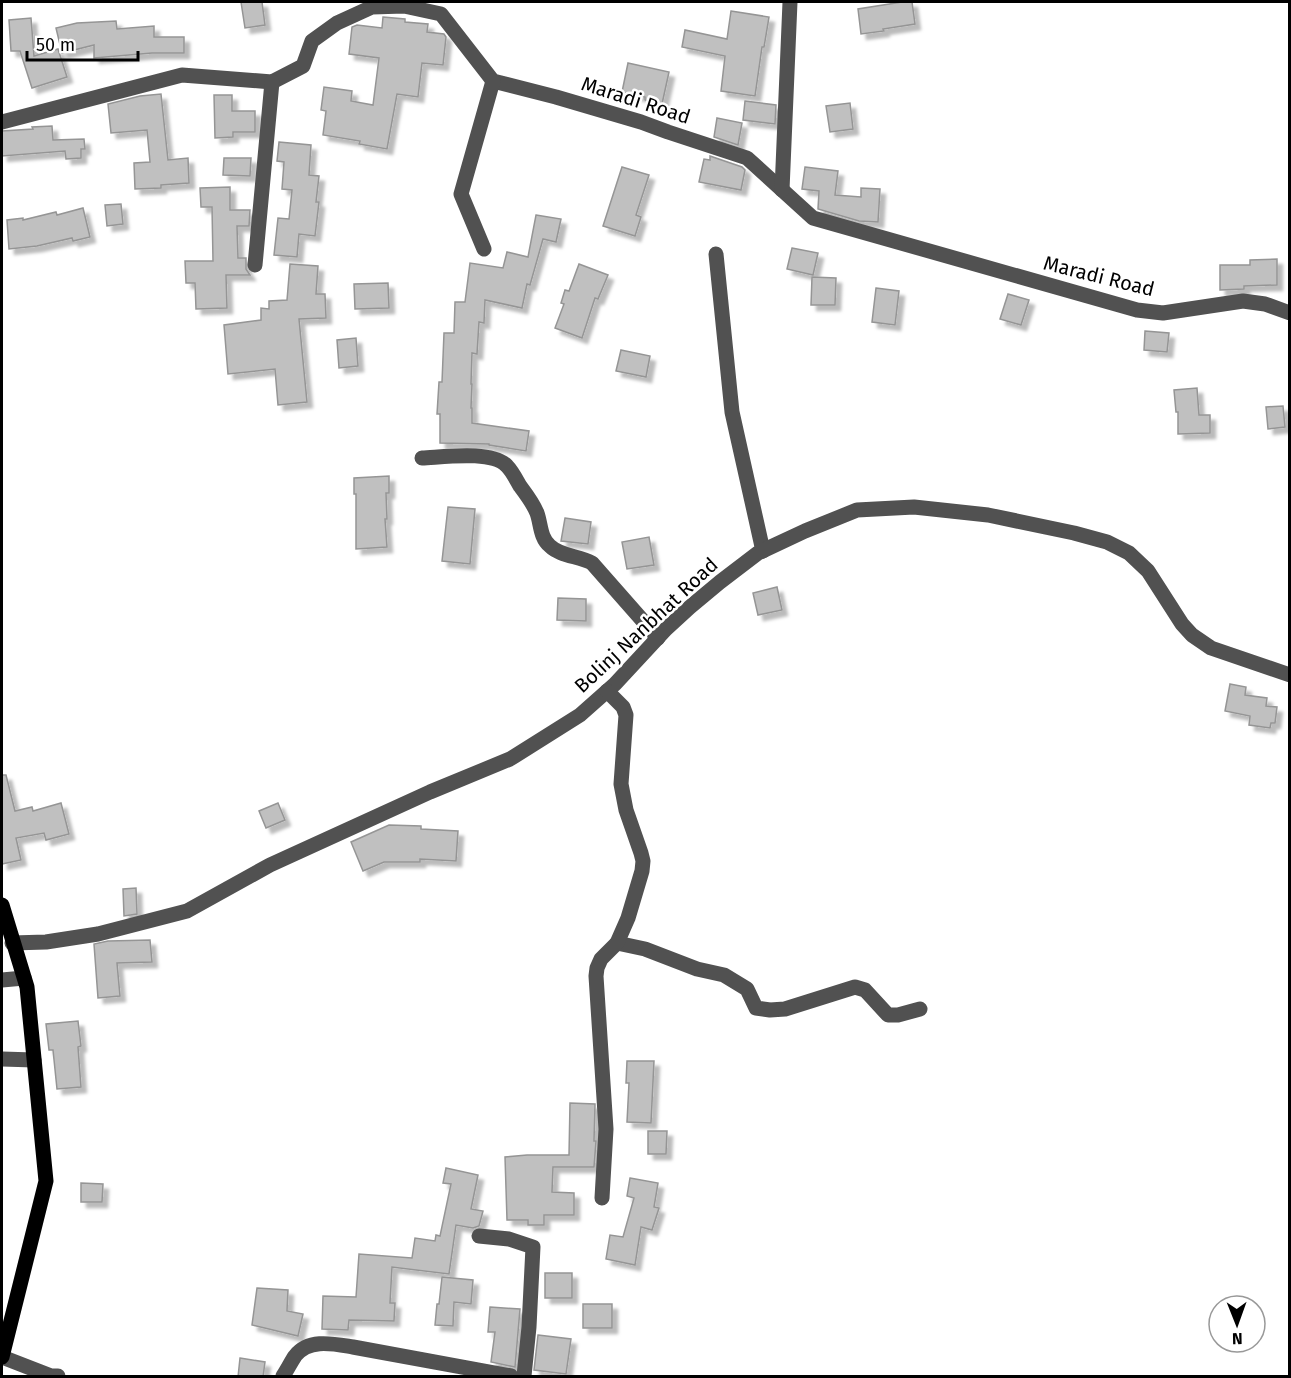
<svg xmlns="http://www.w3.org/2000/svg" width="1291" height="1378" font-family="'Fira Sans',sans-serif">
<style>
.building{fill:#c0c0c0;stroke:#959595;stroke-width:1.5;filter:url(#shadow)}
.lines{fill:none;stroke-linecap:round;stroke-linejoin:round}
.minor{stroke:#515151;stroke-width:15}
.major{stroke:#000;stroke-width:15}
.labels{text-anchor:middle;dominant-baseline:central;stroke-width:5;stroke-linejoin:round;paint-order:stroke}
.street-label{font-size:20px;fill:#000;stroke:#fff}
</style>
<defs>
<filter id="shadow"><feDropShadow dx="5.5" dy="5.5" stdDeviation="1.5" flood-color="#0004"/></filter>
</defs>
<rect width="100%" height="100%" fill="#fff"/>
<g class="building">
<polygon points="241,2 262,2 265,25 245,28"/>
<polygon points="902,2 912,2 915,24 883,29 884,31 861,34 858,9"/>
<polygon points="731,11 769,17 764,47 762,47 755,96 721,91 725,56 682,47 685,30 727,39"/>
<polygon points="383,17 405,19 405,22 428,24 427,32 444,34 446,37 443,65 422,63 418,97 397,94 387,149 359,144 360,141 323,135 326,111 321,110 324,87 352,91 351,101 373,105 379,58 349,54 352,27 357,25 382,28"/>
<polygon points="31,18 34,56 58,49 67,77 32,88 20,51 11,51 9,20"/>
<polygon points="116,21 117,29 154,26 154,37 184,37 184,53 152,53 94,58 94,45 62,53 56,28 77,23"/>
<polygon points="628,63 669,72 662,104 645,100 645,97 622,92"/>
<polygon points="161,94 168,160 188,158 189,183 161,185 161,188 135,189 134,163 150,162 147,130 111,133 108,104 140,96"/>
<polygon points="214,95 232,95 232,111 255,111 255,132 233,132 233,137 215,138"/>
<polygon points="745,101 776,105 775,124 743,120"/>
<polygon points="850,103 853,129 830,132 826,106"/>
<polygon points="717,118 742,123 738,145 714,137"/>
<polygon points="52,126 53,140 84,139 85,149 81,149 81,158 66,159 65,151 2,156 2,131 33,129 32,127"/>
<polygon points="279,142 311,145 309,175 319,176 316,202 319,202 315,236 299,234 297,257 274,255 278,218 289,219 292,190 282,189 284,162 277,161"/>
<polygon points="710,156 742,167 745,170 741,190 699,182 704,159 710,160"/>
<polygon points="224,158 251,158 250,176 223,175"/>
<polygon points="622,167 649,175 636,215 641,217 635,236 603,226"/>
<polygon points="805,167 838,171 835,195 861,197 861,188 880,189 878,222 859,221 818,209 819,191 802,189"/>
<polygon points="230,187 230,210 250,210 249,226 237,226 238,258 246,258 246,269 250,275 226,275 227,308 196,309 195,283 186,283 185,261 213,261 212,207 201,207 200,188"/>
<polygon points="121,204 123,224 107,226 105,205"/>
<polygon points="83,208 90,237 73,241 72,238 37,246 9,249 7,220 23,218 23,220 56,212 57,215"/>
<polygon points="536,215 561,219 556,242 543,239 530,285 527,284 522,308 485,300 484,323 479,322 477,354 472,353 471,384 472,384 471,408 472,408 472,423 529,431 526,451 489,445 489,444 440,443 440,414 437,414 439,382 442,382 444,333 454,333 455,302 465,302 470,263 503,268 507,252 528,257"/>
<polygon points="792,248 818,253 813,275 787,269"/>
<polygon points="1277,259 1277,285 1244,286 1244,289 1220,290 1220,265 1250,265 1250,260"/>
<polygon points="290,264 318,266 316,294 325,294 326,318 299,319 307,402 278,405 275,369 228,374 224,325 261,320 261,308 269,309 269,301 287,300"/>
<polygon points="579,264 608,275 598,299 595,298 582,338 555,328 564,304 561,303 565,290 569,291"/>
<polygon points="812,277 836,278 835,305 811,305"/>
<polygon points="388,283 389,308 355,309 354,284"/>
<polygon points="876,288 899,291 895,325 872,322"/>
<polygon points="1008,294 1029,300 1021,325 1000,319"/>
<polygon points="1145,331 1169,333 1167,352 1144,350"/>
<polygon points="356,338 358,366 339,368 337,340"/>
<polygon points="621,350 650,356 646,377 616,371"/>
<polygon points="1197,388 1199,415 1210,415 1210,433 1178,434 1178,412 1176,412 1174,390"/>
<polygon points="1283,406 1285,427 1268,429 1266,407"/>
<polygon points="389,476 389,493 386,493 387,519 385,519 387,547 356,549 356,494 354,494 354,478"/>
<polygon points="448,507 475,509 470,564 442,561"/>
<polygon points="565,518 591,522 588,544 561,541"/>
<polygon points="649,537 654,565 627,569 622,542"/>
<polygon points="777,587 782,610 758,615 753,593"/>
<polygon points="558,598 586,599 586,621 557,620"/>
<polygon points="1230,684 1246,687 1245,695 1267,698 1266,706 1277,707 1275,723 1271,723 1270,728 1249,725 1250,716 1225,711"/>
<polygon points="2,775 6,775 15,811 32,807 33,811 61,803 69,834 46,840 44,833 16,838 21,860 2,864"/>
<polygon points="278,803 285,820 266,828 259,811"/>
<polygon points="389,825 421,826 421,829 458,831 456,861 420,859 420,862 384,862 363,871 351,842"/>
<polygon points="136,888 137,914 124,916 123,889"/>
<polygon points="150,940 152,962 117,963 120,996 98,998 94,944 108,941"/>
<polygon points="78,1021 81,1046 78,1047 81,1087 57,1089 53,1050 49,1050 46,1024"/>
<polygon points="627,1061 654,1061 651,1123 627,1122 629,1083 626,1083"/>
<polygon points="570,1103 595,1104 595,1106 594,1141 596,1141 594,1167 553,1167 552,1192 574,1193 574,1215 544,1215 544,1225 528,1225 528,1220 507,1220 505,1157 527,1155 569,1155"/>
<polygon points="648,1131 667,1131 666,1154 648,1154"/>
<polygon points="446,1168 478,1175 471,1209 483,1211 479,1226 473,1228 456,1225 449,1274 392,1267 390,1303 395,1303 394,1321 349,1320 348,1330 322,1329 323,1296 356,1297 359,1254 412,1258 415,1238 435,1241 436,1235 440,1236 451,1184 443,1183"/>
<polygon points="630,1178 658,1183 654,1207 659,1208 652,1230 641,1227 635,1265 606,1259 610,1235 623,1237 634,1198 627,1196"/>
<polygon points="81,1183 103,1184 102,1202 81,1202"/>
<rect x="545" y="1273" width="27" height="25"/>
<polygon points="442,1277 473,1280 471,1304 454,1302 453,1326 435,1325 437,1304 439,1304"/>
<polygon points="257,1288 288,1290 287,1311 303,1314 298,1336 252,1325"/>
<rect x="583" y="1304" width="29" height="24"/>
<polygon points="490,1307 520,1309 515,1367 491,1362 495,1332 488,1332"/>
<polygon points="538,1335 571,1339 566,1374 534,1370"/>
<polygon points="240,1358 265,1362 263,1377 238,1377"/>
</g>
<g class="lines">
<g class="minor">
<polyline points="2,122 182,75 272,82 303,66 312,41 337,23 372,7 404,6 441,14 493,81 556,97 641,122 668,132 747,158 813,218 1137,310 1163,313 1243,301 1265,304 1290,313"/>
<polyline points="782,190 790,2"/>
<polyline points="484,249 461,194 493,81"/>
<polyline points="716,254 732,412 763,551"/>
<polyline points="255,265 272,82"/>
<path d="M422,458c22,-1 70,-8 85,8 5,5 9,13 13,20 6,8 13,17 17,27 4,11 3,25 13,33 10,10 29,10 42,17l66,75"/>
<polyline points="12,943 46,942 98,934 187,911 270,865 430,792 510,759 580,715 615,684 666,629 690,607 720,582 758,553 805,531 857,510 914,507 988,515 1074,533 1107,542 1129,553 1148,571 1182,624 1192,635 1211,648 1290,675"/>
<polyline points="617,943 645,949 697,969 724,975 747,989 756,1008 770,1010 785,1009 855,987 865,990 888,1015 898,1015 920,1009"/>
<polyline points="2,980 24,978"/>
<polyline points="2,1059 34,1060"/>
<polyline points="602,1198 606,1129 596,976 597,968 601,959 617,943 628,918 642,871 643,861 641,853 626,810 621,784 626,715 623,707 607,691"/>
<polyline points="479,1236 509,1239 533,1247 529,1327 524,1376"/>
<polyline points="2,1357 51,1376 58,1376"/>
<path d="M283,1376c4,-6 8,-14 12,-20 14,-18 39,-12 58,-9l158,29"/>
</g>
<polyline class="major" points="2,905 27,987 46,1181 2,1357"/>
</g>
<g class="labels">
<g class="street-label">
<text transform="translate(636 100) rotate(18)">Maradi Road</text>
<text transform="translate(1099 276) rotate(14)">Maradi Road</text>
<text transform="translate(646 625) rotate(-43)">Bolinj Nanbhat Road</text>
</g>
</g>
<rect width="1291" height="1378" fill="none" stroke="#000000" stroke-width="6"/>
<g transform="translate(1237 1324) rotate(179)"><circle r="28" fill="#ffffff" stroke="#999999" stroke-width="1.5"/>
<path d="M0-4.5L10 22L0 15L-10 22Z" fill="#000000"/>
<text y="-9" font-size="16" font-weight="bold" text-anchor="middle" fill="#000000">N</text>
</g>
<path d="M27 51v9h111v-9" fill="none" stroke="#000000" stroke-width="3"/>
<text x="36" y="51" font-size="18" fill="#000000" stroke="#ffffff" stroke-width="4.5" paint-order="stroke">50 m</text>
</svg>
